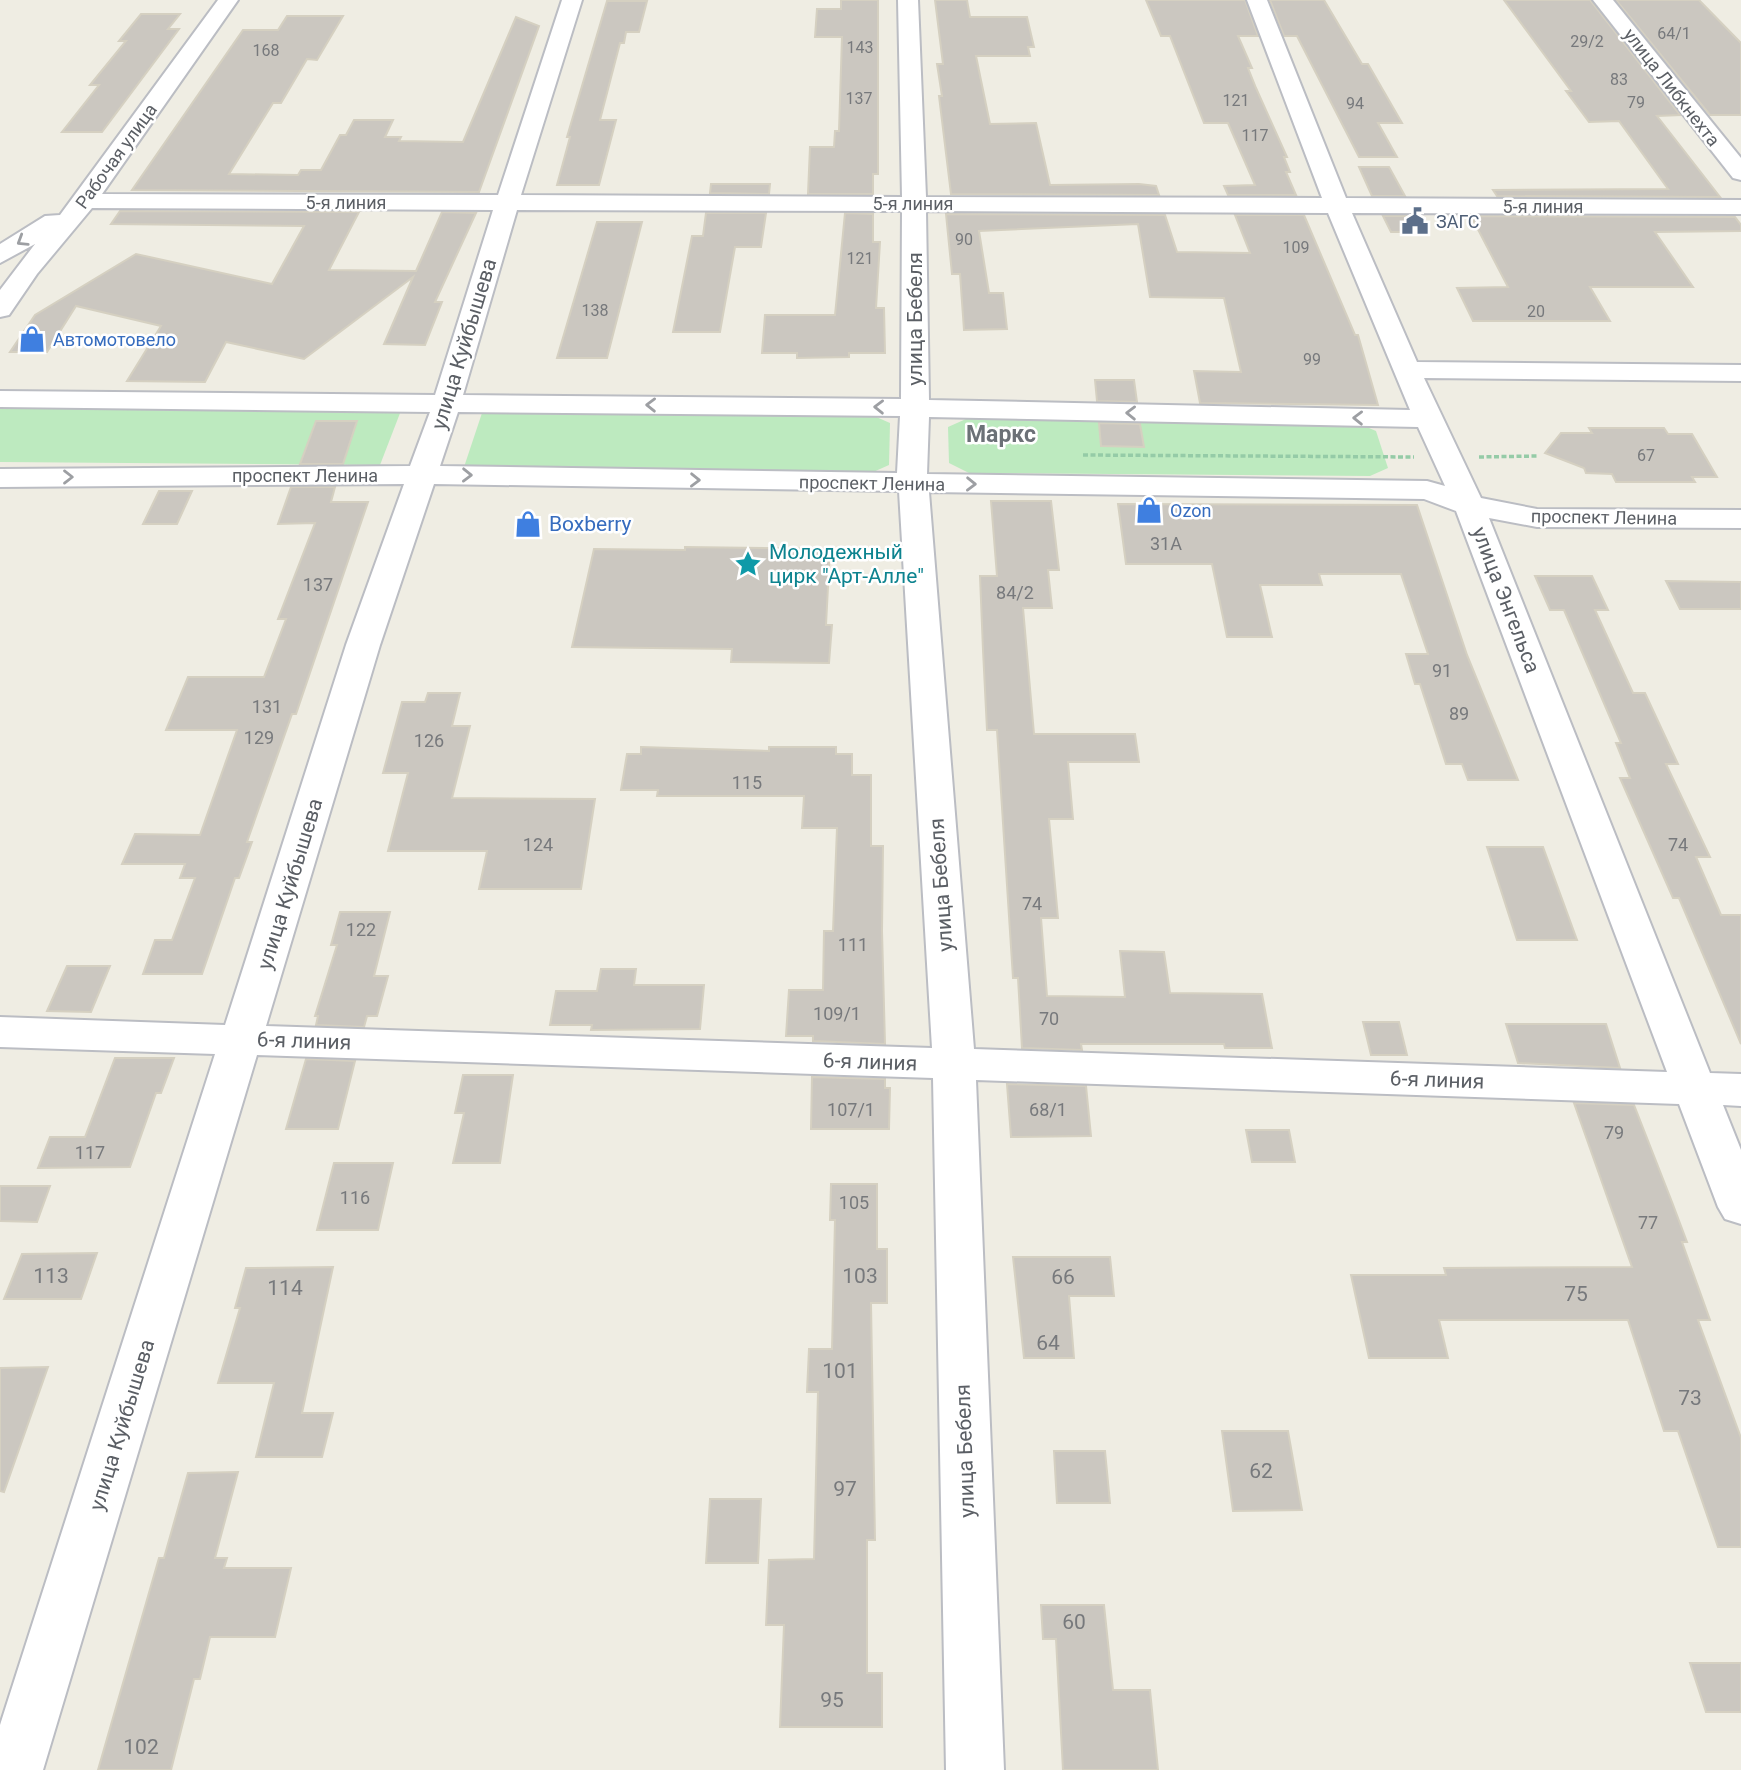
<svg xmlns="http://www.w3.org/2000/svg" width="1741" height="1770" font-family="Roboto,sans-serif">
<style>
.green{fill:#bdeabf}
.building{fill:#cbc7c0;stroke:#d5d0c1;stroke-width:2}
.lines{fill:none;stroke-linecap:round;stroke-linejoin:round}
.minor-casing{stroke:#bbbdc3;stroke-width:4}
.path{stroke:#95cba7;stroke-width:3.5;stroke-dasharray:5 2.5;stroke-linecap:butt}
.minor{fill:#fff;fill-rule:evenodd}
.oneway{stroke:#9d9fa3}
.labels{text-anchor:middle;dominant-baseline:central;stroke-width:5;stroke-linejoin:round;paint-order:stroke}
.far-number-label{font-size:16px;fill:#77797c}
.far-street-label{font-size:18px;fill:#5b5f65;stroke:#fff}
.far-service-label{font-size:18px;fill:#4e5e75;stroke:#fff;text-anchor:start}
.far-shop-label{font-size:18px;fill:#366cbe;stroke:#fff;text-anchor:start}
.number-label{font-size:18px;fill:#77797c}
.street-label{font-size:21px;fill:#5b5f65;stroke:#fff}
.shop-label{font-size:21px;fill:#366cbe;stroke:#fff;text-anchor:start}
.culture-label{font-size:21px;fill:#0d838f;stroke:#fff;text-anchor:start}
.near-number-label{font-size:21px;fill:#77797c}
.far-district-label{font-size:23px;font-weight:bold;fill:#6c7177;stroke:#fff}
</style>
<rect width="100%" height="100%" fill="#efede3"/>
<g class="green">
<polygon points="0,405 402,408 380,465 0,462"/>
<polygon points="482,413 874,416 890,423 889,465 871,473 463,470"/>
<polygon points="966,419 1355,422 1376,431 1388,468 1370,476 969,473 949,463 948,427"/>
</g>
<g class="building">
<polygon points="841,0 878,0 878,174 873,174 873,194 808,194 810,147 834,147 835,131 839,131 842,37 815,37 817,9 841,9"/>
<polygon points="935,0 967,0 970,17 1027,17 1034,47 1028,47 1030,56 976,56 990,124 1036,123 1050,185 1139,184 1156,186 1159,195 951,194 939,96 942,96 937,64 943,64"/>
<polygon points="1146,0 1245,0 1258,36 1238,36 1252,68 1248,68 1256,88 1287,157 1284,157 1290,172 1286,172 1296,195 1228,195 1224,186 1255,185 1228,123 1204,123 1170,36 1161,36"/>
<polygon points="1270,0 1324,0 1362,64 1368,64 1402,123 1378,123 1397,157 1359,157 1297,36 1284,36"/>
<polygon points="1504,0 1590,0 1680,115 1657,116 1720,197 1497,196 1493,190 1668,189 1619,121 1589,122 1566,91 1571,91"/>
<polygon points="1616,0 1699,0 1741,43 1741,115 1710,115"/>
<polygon points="607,1 647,1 639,32 626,32 624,43 620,43 600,120 616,120 599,185 557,185 570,137 567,137"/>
<polygon points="141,14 180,14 168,29 179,29 102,132 62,132 99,85 90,85 126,41 119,41"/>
<polygon points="287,16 343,16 317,60 307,59 281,103 273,103 229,174 298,175 301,170 321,170 340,135 346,135 354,120 393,120 385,137 401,137 399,141 463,142 516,17 539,26 479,192 132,190 243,30 278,30"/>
<polygon points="1359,167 1389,167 1405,196 1372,196"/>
<polygon points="711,184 770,184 769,194 710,193"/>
<polygon points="120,211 359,212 329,270 416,271 442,212 476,213 435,302 442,302 425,345 384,344 413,277 304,359 226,342 205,382 127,381 161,326 76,306 47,352 10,352 35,315 136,254 272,284 304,226 111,224"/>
<polygon points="706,213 766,213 761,247 735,247 720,332 673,332 692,236 703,236"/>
<polygon points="845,213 873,214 873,242 880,242 876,308 884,308 885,353 849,353 849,357 797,358 797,353 762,353 765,315 835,315"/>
<polygon points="946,214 1165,215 1177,252 1250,253 1235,215 1304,215 1355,335 1358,335 1378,405 1200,403 1194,371 1241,372 1224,298 1150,297 1138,224 979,231 989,293 1003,293 1007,329 964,330 960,274 952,274"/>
<polygon points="1383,216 1416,216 1424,232 1391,232"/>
<polygon points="1471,216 1735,217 1741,225 1741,231 1655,232 1693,287 1590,287 1610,321 1473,321 1457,288 1508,287"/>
<polygon points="597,222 642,222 607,358 557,358"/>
<polygon points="1095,380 1134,380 1137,402 1097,401"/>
<polygon points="316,421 357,421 343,464 300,464"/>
<polygon points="1099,423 1140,424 1144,447 1101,446"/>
<polygon points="1589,428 1664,428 1668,434 1692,434 1717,477 1692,477 1695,482 1616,482 1612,474 1586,473 1584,468 1545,453 1561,433 1592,433"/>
<polygon points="291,487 335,487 331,502 368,502 296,714 292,714 247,842 252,842 239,878 235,878 202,974 143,974 155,940 172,940 195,878 180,878 185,864 122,864 135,834 200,835 237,730 166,730 188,677 264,677 286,619 278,619 315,523 278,524"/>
<polygon points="159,491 192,491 177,524 143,524"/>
<polygon points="991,501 1051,501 1059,570 1048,570 1052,608 1023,608 1034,734 1135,734 1139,762 1068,762 1073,819 1049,819 1058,918 1041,918 1047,996 1125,997 1120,951 1164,952 1170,993 1262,994 1272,1048 1225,1048 1224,1044 1081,1044 1082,1050 1022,1048 1018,978 1013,978 997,730 987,730 983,650 980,576 997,576"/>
<polygon points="1118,504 1417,505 1467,655 1518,780 1468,780 1462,764 1446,764 1420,684 1415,684 1406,654 1428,654 1401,574 1319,574 1322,585 1260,585 1272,637 1227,637 1212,564 1126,564"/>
<polygon points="685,547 830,549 826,625 832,625 829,663 731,662 732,649 572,647 594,549 685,550"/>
<polygon points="1535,576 1592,576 1608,610 1595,610 1633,693 1645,693 1678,764 1666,764 1710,857 1696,857 1721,915 1741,915 1741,1044 1679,898 1673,898 1620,778 1630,778 1616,743 1621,743 1564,610 1550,610"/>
<polygon points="1666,581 1741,582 1741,609 1680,609"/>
<polygon points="428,693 460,693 452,726 470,726 452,798 595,799 581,889 479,889 487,851 388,851 408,773 383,773 402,702 425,702"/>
<polygon points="641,747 769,751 769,747 836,747 836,754 852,754 852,775 871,775 871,846 883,846 882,931 885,1044 813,1041 813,1036 786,1036 789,990 823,990 824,931 833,931 837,828 802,828 804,796 657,796 658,790 621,790 627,754 641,754"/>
<polygon points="1487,847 1543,847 1577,940 1517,940"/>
<polygon points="340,912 390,912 374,976 388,976 377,1016 367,1016 364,1027 316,1025 318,1016 315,1016 337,945 331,945"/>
<polygon points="67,966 110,966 91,1012 47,1011"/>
<polygon points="601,969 636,969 634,985 704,985 700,1029 591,1030 592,1025 550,1025 556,991 597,991"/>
<polygon points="1363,1022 1399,1022 1407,1055 1371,1055"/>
<polygon points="1506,1024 1606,1024 1620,1068 1518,1063"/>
<polygon points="115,1058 174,1058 161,1093 156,1093 130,1167 38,1168 50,1137 85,1137"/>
<polygon points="306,1059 355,1061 338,1129 286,1129"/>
<polygon points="463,1075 513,1075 500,1163 453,1163 464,1113 455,1113"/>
<polygon points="812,1077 885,1079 885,1088 890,1088 889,1129 811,1129"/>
<polygon points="1007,1084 1086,1086 1091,1136 1011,1137"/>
<polygon points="1574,1103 1634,1105 1672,1202 1687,1242 1682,1242 1710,1320 1698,1320 1741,1438 1741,1547 1718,1547 1678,1431 1664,1431 1628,1320 1439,1320 1448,1358 1369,1358 1351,1275 1446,1275 1444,1268 1632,1267"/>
<polygon points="1246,1130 1289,1130 1295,1162 1252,1162"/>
<polygon points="334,1163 393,1163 378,1230 317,1230"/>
<polygon points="831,1184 877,1184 877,1249 887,1249 887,1303 871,1303 875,1540 867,1540 867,1673 882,1673 882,1727 780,1727 784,1625 766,1625 769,1560 814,1559 818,1392 807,1392 809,1349 832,1349 835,1220 830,1220"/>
<polygon points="0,1186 50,1186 37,1222 0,1221"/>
<polygon points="97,1253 81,1299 4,1299 22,1254"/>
<polygon points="1013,1257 1110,1257 1114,1296 1069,1296 1074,1358 1024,1358"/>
<polygon points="333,1267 302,1413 333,1413 322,1457 256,1457 274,1383 218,1383 240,1308 235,1308 246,1268"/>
<polygon points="48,1367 4,1492 0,1491 0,1368"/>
<polygon points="1222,1431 1288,1431 1302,1510 1233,1511"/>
<polygon points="1054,1451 1105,1451 1110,1503 1057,1503"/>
<polygon points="238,1472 215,1558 227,1558 224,1568 291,1568 275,1637 210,1637 200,1679 194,1679 171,1770 98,1770 159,1558 164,1558 188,1473"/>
<polygon points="710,1499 761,1499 758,1563 706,1563"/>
<polygon points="1041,1605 1104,1605 1113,1690 1150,1690 1158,1770 1063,1770 1056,1639 1043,1639"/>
<polygon points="1690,1663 1741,1663 1741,1712 1706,1712"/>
</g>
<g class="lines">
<defs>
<g id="minor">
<path d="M218,0h20l-136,194 396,1 64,-195h20l-61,195 381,2 -4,-197h20l8,197 396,1 -75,-198h20l79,198 395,2v14l-389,-1 65,149 324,3v16l-317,-3 57,120 56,11 204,1v18l-204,-1 -48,-9 221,555 31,1v32l-18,-1 18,45v74l-16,-5 -7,-12 -39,-103 -703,-24 28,690h-58l-13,-692 -676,-23 -214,715h-43v-45l215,-671 -215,-7v-30l225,8 121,-380 58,-161 -404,3v-18l410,-3 20,-54 -430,-5v-16l435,4 58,-185 -401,-2 -55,66 -28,41 -9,2v-27l35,-46 -35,19v-19l45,-28 15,-1zM517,210l385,1 -1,188 -438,-4zM926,211l402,2 82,197 -481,-10zM458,412l442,4 -3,57 -457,-7zM929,417l489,10 27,59 -18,-5 -500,-7zM434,484l465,7 33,557 -666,-22 114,-381zM929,492l495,7 32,12 211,561 -693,-23z"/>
<polygon points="1593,0 1613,0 1741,158 1741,180 1733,178"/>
</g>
</defs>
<use href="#minor" class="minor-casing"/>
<g class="path">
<polyline points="1083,455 1414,457"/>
<polyline points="1479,457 1537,456"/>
</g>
<use href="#minor" class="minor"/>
</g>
<defs><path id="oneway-chevron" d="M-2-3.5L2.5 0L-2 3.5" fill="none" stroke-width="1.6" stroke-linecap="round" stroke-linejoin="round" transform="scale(1.75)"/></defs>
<g class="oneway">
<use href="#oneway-chevron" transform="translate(22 241) rotate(148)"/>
<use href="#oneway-chevron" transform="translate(651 405) rotate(-179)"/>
<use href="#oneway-chevron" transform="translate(879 407) rotate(-179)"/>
<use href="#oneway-chevron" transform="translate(1131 413) rotate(-179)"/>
<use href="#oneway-chevron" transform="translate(1358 418) rotate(-179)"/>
<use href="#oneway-chevron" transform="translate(467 475) rotate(1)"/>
<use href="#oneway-chevron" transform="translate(68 477)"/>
<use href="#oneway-chevron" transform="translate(695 480) rotate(1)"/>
<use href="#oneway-chevron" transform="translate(971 484) rotate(1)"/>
</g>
<defs>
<symbol id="civic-bare" viewBox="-9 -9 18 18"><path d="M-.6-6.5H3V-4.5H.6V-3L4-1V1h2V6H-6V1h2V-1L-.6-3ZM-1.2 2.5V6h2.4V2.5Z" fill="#5c6f8a" stroke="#fff" stroke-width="2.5" paint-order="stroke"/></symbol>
<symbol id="shop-bare" viewBox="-9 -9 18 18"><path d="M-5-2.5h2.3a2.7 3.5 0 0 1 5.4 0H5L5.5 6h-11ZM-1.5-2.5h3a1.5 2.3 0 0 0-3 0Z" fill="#3f7fe0" stroke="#fff" stroke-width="2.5" paint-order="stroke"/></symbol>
<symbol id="sight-bare" viewBox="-9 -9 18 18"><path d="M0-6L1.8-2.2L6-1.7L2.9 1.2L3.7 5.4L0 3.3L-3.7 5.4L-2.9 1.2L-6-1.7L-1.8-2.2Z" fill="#0f9aa8" stroke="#fff" stroke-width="2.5" paint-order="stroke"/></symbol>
</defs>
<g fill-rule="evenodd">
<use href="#civic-bare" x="1396" y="202" width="38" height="38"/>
<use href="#shop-bare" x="13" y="320" width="38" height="38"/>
<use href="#shop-bare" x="1130" y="491" width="38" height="38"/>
<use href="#shop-bare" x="509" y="505" width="38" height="38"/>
<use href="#sight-bare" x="729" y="545" width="38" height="38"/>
</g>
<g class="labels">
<g class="far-number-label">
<text x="1674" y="33">64/1</text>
<text x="1587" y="41">29/2</text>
<text x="860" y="47">143</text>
<text x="266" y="50">168</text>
<text x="1619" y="79">83</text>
<text x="859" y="98">137</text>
<text x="1236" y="100">121</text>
<text x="1636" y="102">79</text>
<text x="1355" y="103">94</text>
<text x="1255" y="135">117</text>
<text x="964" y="239">90</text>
<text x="1296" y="247">109</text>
<text x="860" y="258">121</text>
<text x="595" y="310">138</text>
<text x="1536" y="311">20</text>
<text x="1312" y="359">99</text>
<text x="1646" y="455">67</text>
</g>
<g class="far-street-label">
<text transform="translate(1672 87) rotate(52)">улица Либкнехта</text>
<text transform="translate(116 156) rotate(-54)">Рабочая улица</text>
<text x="346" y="202">5-я линия</text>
<text x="913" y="203">5-я линия</text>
<text x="1543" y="206">5-я линия</text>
<text x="305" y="475">проспект Ленина</text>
<text transform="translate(872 483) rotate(1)">проспект Ленина</text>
<text transform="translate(1604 517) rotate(1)">проспект Ленина</text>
</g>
<g class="far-service-label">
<text x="1436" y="221">ЗАГС</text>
</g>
<g class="far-shop-label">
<text x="53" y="339">Автомотовело</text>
<text x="1170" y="510">Ozon</text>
</g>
<g class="number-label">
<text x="1166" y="543">31А</text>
<text x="318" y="584">137</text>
<text x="1015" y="592">84/2</text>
<text x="1442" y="670">91</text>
<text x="267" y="706">131</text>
<text x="1459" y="713">89</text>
<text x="259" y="737">129</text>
<text x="429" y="740">126</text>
<text x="747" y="782">115</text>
<text x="538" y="844">124</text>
<text x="1678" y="844">74</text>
<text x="1032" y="903">74</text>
<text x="361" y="929">122</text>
<text x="853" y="944">111</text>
<text x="837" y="1013">109/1</text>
<text x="1049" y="1018">70</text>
<text x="851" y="1109">107/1</text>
<text x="1048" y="1109">68/1</text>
<text x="1614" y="1132">79</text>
<text x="90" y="1152">117</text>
<text x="355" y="1197">116</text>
<text x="854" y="1202">105</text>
<text x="1648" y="1222">77</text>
</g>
<g class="street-label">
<text transform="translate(915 319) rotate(-90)">улица Бебеля</text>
<text transform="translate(464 344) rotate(-73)">улица Куйбышева</text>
<text transform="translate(1506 600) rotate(69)">улица Энгельса</text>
<text transform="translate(290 884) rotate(-73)">улица Куйбышева</text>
<text transform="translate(941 885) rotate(-94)">улица Бебеля</text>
<text transform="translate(304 1041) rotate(2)">6-я линия</text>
<text transform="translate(870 1062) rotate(2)">6-я линия</text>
<text transform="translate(1437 1080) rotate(2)">6-я линия</text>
<text transform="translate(122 1425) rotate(-73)">улица Куйбышева</text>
<text transform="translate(965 1451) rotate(-92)">улица Бебеля</text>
</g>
<g class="shop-label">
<text x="549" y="524">Boxberry</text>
</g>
<g class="culture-label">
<text x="769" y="552">Молодежный<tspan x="769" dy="24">цирк "Арт-Алле"</tspan></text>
</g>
<g class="near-number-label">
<text x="51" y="1276">113</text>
<text x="860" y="1276">103</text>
<text x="1063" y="1277">66</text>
<text x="285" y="1288">114</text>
<text x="1576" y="1294">75</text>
<text x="1048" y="1343">64</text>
<text x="840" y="1371">101</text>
<text x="1690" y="1398">73</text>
<text x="1261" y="1471">62</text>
<text x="845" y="1489">97</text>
<text x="1074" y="1622">60</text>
<text x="832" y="1700">95</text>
<text x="141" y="1747">102</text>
</g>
<g class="far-district-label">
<text x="1001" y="434">Маркс</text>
</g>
</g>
</svg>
